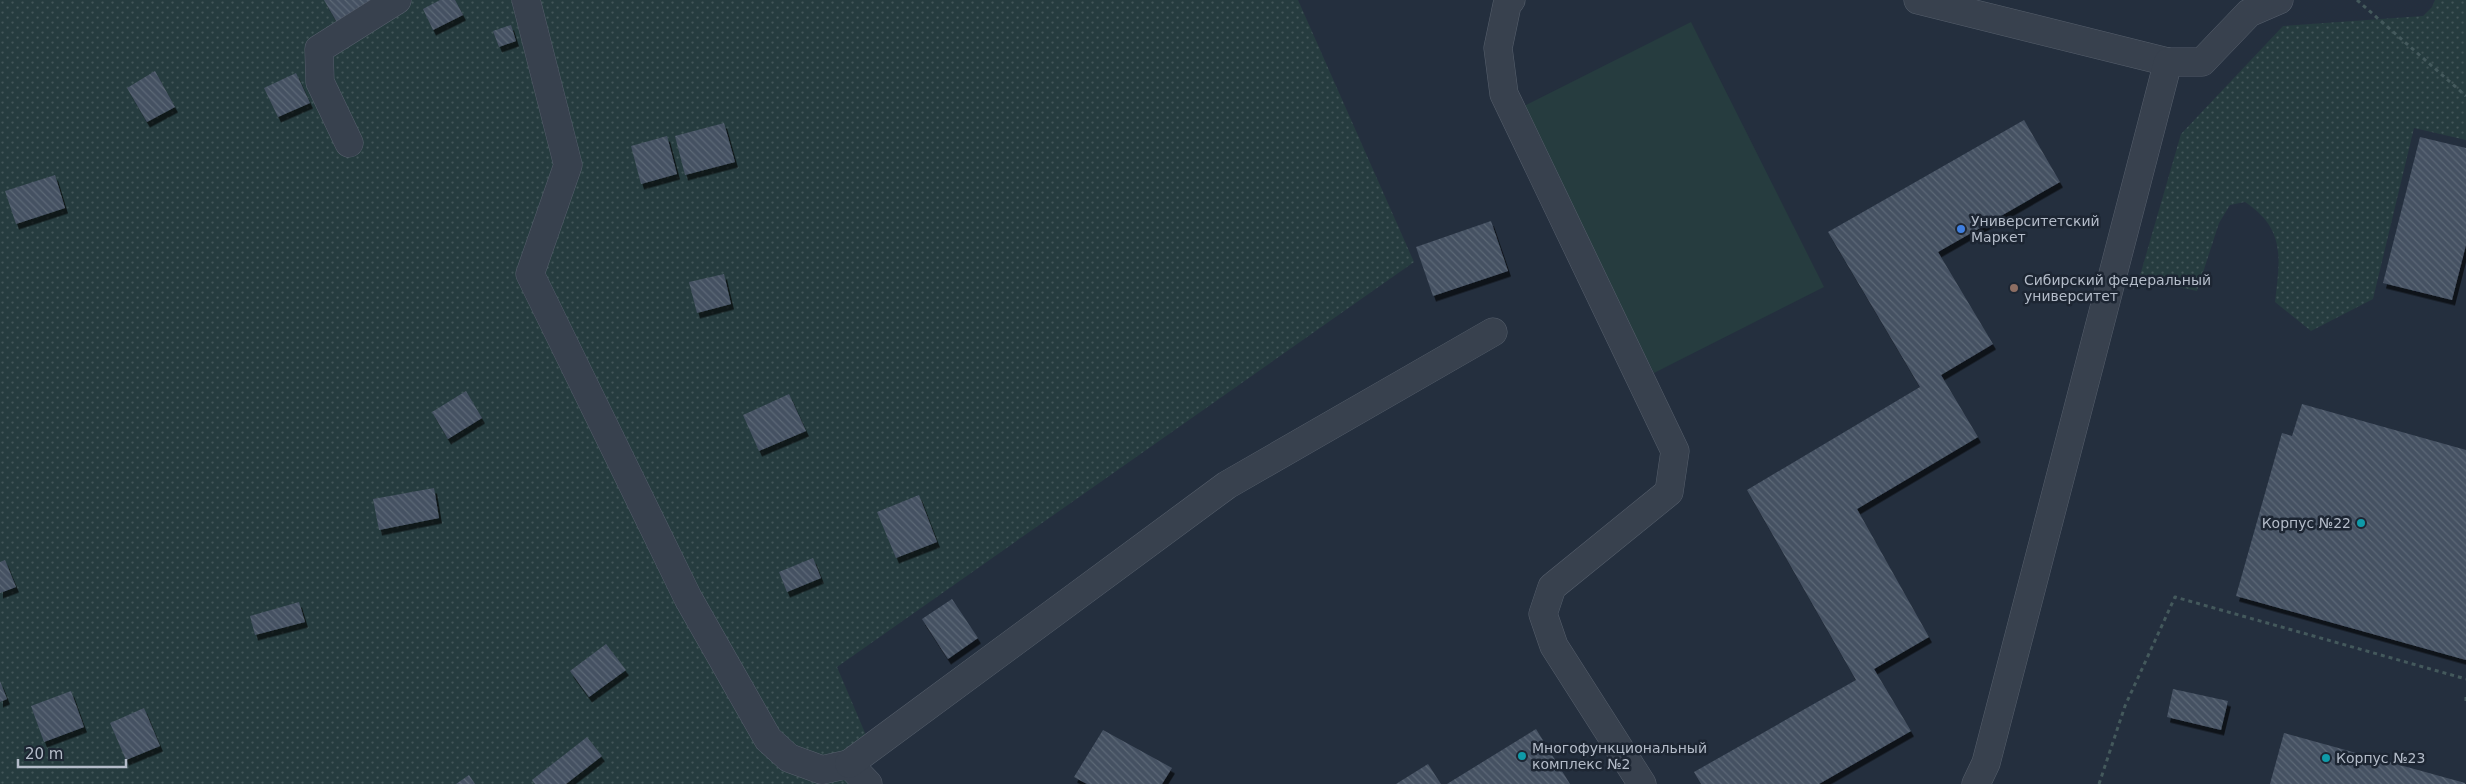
<svg xmlns="http://www.w3.org/2000/svg" width="2466" height="784" font-family="'DejaVu Sans',sans-serif">
<style>
.grass{fill:url(#grass-dots)}
.pitch{fill:#263c3f}
.building{fill:url(#building-back-hatch);filter:url(#shadow)}
.lines{fill:none;stroke-linecap:round;stroke-linejoin:round}
.minor-casing{stroke:#565f6c;stroke-width:29}
.path{stroke:#44595c;stroke-width:3;stroke-dasharray:4 4;stroke-linecap:butt}
.minor{stroke:#38414e;stroke-width:28}
.shop-dot{fill:#3f7fe0;stroke:#1d2633;stroke-width:2}
.education-dot{fill:#8d6e63;stroke:#1d2633;stroke-width:2}
.culture-dot{fill:#0f9aa8;stroke:#1d2633;stroke-width:2}
.labels{text-anchor:middle;dominant-baseline:central;stroke-width:5;stroke-linejoin:round;paint-order:stroke}
.poi-label{font-size:14px;fill:#b4bcc9;stroke:#1d2633;text-anchor:start}
</style>
<defs>
<pattern id="grass-dots" width="8" height="8" patternUnits="userSpaceOnUse" patternTransform="scale(1.25)"><rect width="8" height="8" fill="#263c3f"/><path d="M2 2h.1M6 6h.1" fill="none" stroke="#435659" stroke-width="1.8" stroke-linecap="round"/></pattern>
<pattern id="building-back-hatch" width="6" height="6" patternUnits="userSpaceOnUse" patternTransform="scale(1.25)"><rect width="6" height="6" fill="#455162"/><path d="M-1 5l2 2M0 0l6 6M5-1l2 2" fill="none" stroke="#5d6877"/></pattern>
<filter id="shadow"><feDropShadow dx="3" dy="5.5" stdDeviation="0" flood-color="#0009"/></filter>
</defs>
<rect width="100%" height="100%" fill="#242f3e"/>
<g class="grass">
<polygon points="0,0 1298,0 1414,262 837,667 874,754 851,784 0,784"/>
<path d="M2435,0h31v140l-52,-12 -41,171 -62,32 -36,-29c5,-43 11,-73 -30,-100l-15,3 -11,18 -22,68 -58,-12 42,-145 102,-108 140,-10 9,-9z"/>
</g>
<polygon class="pitch" points="1691,22 1824,287 1654,373 1520,108"/>
<g class="building">
<polygon points="324,0 377,0 338,24"/>
<polygon points="440,0 455,0 463,15 433,30 423,9"/>
<polygon points="511,25 516,41 499,47 493,31"/>
<polygon points="155,71 175,107 147,122 127,88"/>
<polygon points="296,73 310,103 278,117 264,88"/>
<polygon points="2024,120 2060,182 1938,252 1993,344 1941,375 1978,437 1857,509 1929,637 1874,669 1911,731 1819,784 1701,784 1694,772 1856,680 1747,490 1920,387 1828,232"/>
<polygon points="724,123 735,162 685,175 675,136"/>
<polygon points="667,136 677,174 641,184 631,146"/>
<polygon points="2420,137 2466,148 2466,245 2452,300 2383,283"/>
<polygon points="55,175 65,208 16,224 5,191"/>
<polygon points="1491,221 1508,271 1433,296 1416,247"/>
<polygon points="724,274 731,304 697,313 689,282"/>
<polygon points="466,391 482,418 448,439 432,412"/>
<polygon points="789,394 806,431 759,451 743,415"/>
<polygon points="2302,404 2466,450 2466,660 2236,596 2282,433 2292,436"/>
<polygon points="434,488 439,518 379,530 373,499"/>
<polygon points="919,495 937,542 896,558 877,512"/>
<polygon points="813,558 821,578 787,592 779,572"/>
<polygon points="5,560 16,587 0,593 0,562"/>
<polygon points="952,599 978,638 948,659 922,619"/>
<polygon points="299,602 305,622 255,635 250,616"/>
<polygon points="606,644 626,670 589,697 570,671"/>
<polygon points="0,681 7,699 0,702"/>
<polygon points="2173,689 2228,701 2221,730 2167,717"/>
<polygon points="71,691 84,727 44,742 31,706"/>
<polygon points="144,708 160,746 126,760 110,723"/>
<polygon points="1536,729 1570,784 1447,784"/>
<polygon points="1103,730 1172,768 1162,784 1087,784 1074,777"/>
<polygon points="2284,733 2465,783 2465,784 2270,784"/>
<polygon points="587,737 602,756 566,784 535,784 532,780"/>
<polygon points="1428,764 1441,784 1396,784"/>
<polygon points="469,775 475,784 456,784"/>
</g>
<g class="lines">
<defs>
<g id="minor">
<polyline points="526,0 568,165 530,274 688,598 768,739 789,758 822,770 849,764 868,784"/>
<polyline points="1511,0 1507,5 1498,48 1504,94 1675,451 1669,492 1552,587 1543,614 1554,646 1642,784"/>
<polyline points="1918,0 2168,62"/>
<polyline points="349,143 320,82 319,49 397,0"/>
<polyline points="849,764 1227,485 1493,332"/>
<polyline points="1976,784 1986,763 2168,62 2202,62 2249,13 2279,0"/>
</g>
</defs>
<use href="#minor" class="minor-casing"/>
<g class="path">
<polyline points="2357,0 2466,96"/>
<polyline points="2466,697 2466,701"/>
<polyline points="2099,784 2125,706 2175,597 2466,679"/>
</g>
<use href="#minor" class="minor"/>
</g>
<circle class="shop-dot" cx="1961" cy="229" r="5"/>
<circle class="education-dot" cx="2014" cy="288" r="5"/>
<g class="culture-dot">
<circle cx="2361" cy="523" r="5"/>
<circle cx="1522" cy="756" r="5"/>
<circle cx="2326" cy="758" r="5"/>
</g>
<g class="labels">
<g class="poi-label">
<text x="1971" y="221">Университетский<tspan x="1971" dy="16">Маркет</tspan></text>
<text x="2024" y="280">Сибирский федеральный<tspan x="2024" dy="16">университет</tspan></text>
<text x="2351" y="523" text-anchor="end">Корпус №22</text>
<text x="1532" y="748">Многофункциональный<tspan x="1532" dy="16">комплекс №2</tspan></text>
<text x="2336" y="758">Корпус №23</text>
</g>
</g>
<path d="M18 759v8h108v-8" fill="none" stroke="#b4bcc9" stroke-width="2.5"/>
<text x="25" y="759" font-size="15" fill="#b4bcc9" stroke="#1d2633" stroke-width="4" paint-order="stroke">20 m</text>
</svg>
